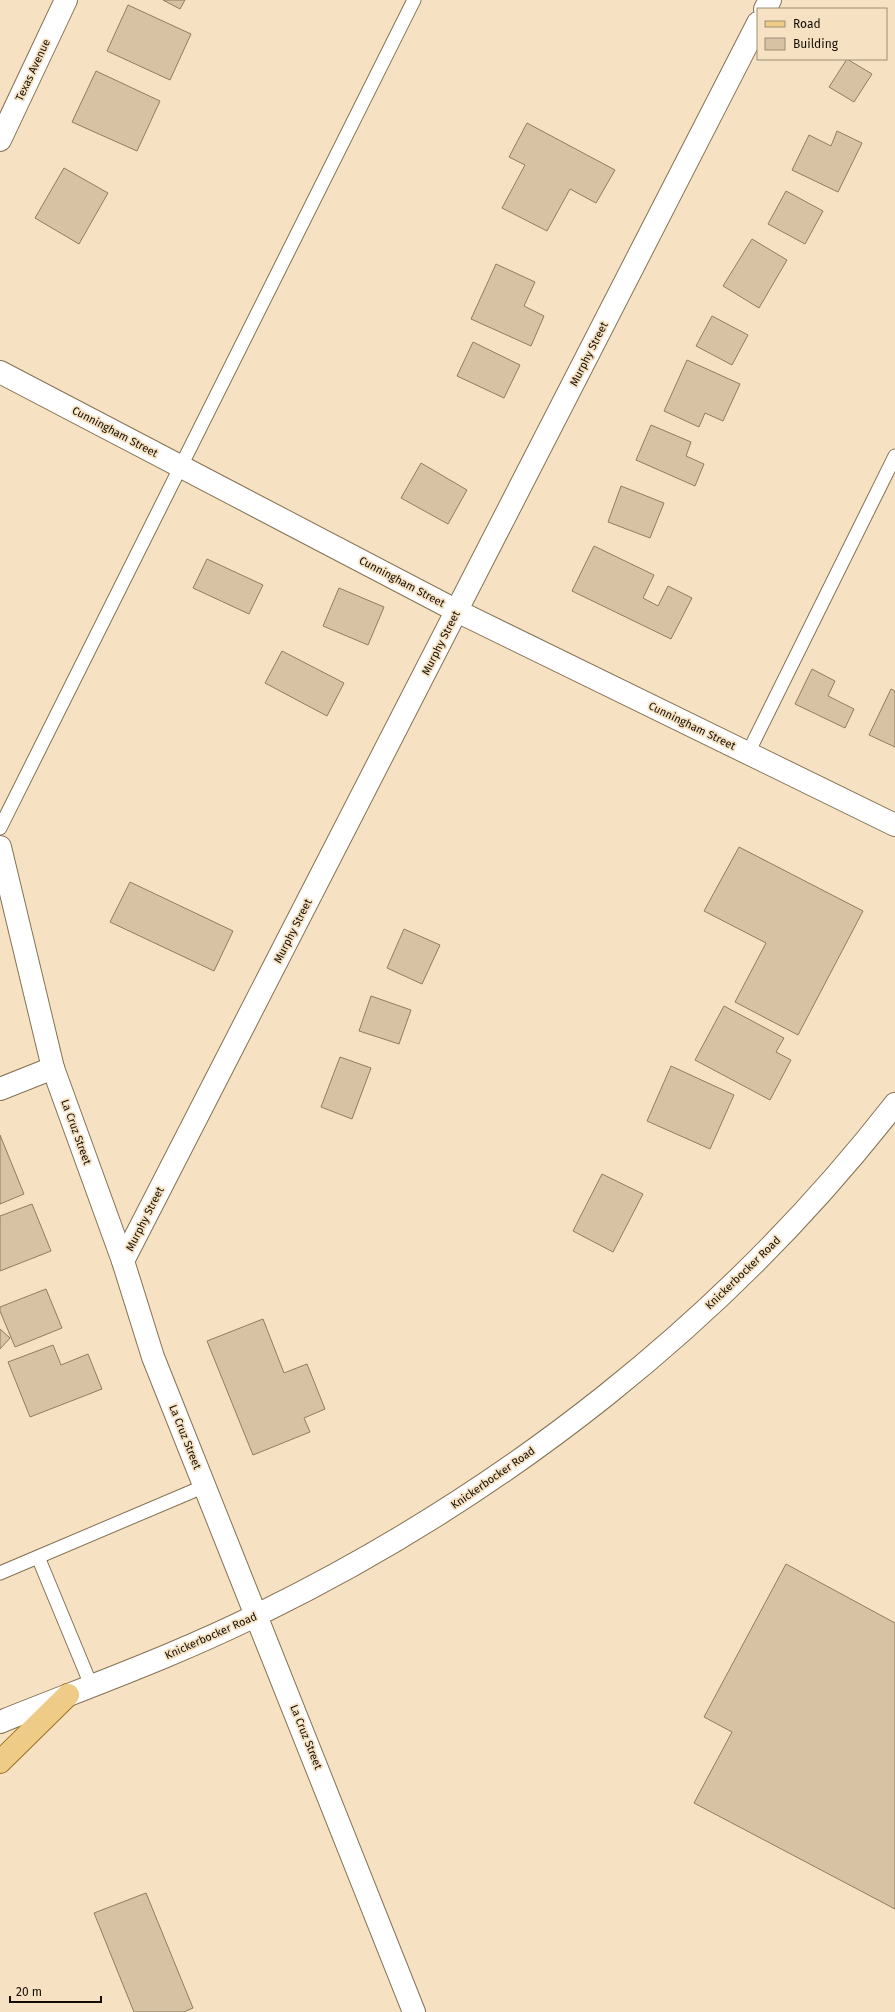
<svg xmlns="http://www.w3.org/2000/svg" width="895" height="2012" font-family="'Fira Sans',sans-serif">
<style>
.building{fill:#d7c3a4;stroke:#8f7d60}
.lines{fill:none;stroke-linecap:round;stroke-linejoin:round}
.service-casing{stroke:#847255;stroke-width:15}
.minor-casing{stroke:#847255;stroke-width:24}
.secondary-casing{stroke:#847255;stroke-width:24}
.primary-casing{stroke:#9b7225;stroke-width:24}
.service{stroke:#fff;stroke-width:13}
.minor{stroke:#fff;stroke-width:22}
.secondary{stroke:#fff;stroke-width:22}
.primary{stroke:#eecb87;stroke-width:22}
.labels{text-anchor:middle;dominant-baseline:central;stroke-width:3.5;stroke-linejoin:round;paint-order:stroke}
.street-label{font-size:11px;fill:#140d03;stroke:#f6e2c2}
</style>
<rect width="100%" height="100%" fill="#f6e2c2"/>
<g class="building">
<polygon points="163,0 185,0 180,9"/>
<polygon points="128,5 191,34 170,80 107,51"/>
<polygon points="847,59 872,74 854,102 829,87"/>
<polygon points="96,71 160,101 137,151 72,122"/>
<polygon points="527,123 615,170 596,203 570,189 547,231 502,208 525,165 509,157"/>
<polygon points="837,131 862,143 838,192 792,170 809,135 831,146"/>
<polygon points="64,168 108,193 79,244 35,218"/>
<polygon points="786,191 823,211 805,244 768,224"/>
<polygon points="752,239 787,260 759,308 723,286"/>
<polygon points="496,264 535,282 524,306 544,316 531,346 471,319"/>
<polygon points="712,316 748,335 732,365 696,346"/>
<polygon points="473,342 520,365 504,398 457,376"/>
<polygon points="687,360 740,384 723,421 705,413 699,427 664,411"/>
<polygon points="651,425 691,442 686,456 704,464 695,486 636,460"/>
<polygon points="421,463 467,490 448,524 401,498"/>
<polygon points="621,486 664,503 650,538 608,522"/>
<polygon points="594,546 654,575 643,598 658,606 668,586 692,598 671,639 572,591"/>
<polygon points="207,559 263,585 249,614 193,588"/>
<polygon points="339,588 384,607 368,645 323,626"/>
<polygon points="282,651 344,683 327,716 265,683"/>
<polygon points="812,669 835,681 828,696 854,709 845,728 795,704"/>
<polygon points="891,689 895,691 895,747 869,735"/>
<polygon points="739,847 863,911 798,1035 735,1002 766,943 704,911"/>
<polygon points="130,882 233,931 214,971 110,922"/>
<polygon points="404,929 440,945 422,984 387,968"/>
<polygon points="371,996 411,1010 399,1044 359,1031"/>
<polygon points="724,1006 784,1038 776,1052 791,1060 770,1100 695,1060"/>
<polygon points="340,1057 371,1068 352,1119 321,1107"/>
<polygon points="671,1066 734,1095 710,1149 647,1121"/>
<polygon points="0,1135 24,1194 0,1204"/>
<polygon points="602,1174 643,1194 613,1252 573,1231"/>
<polygon points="32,1204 51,1251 0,1271 0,1216"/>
<polygon points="46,1289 62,1328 15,1347 0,1311 0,1307"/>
<polygon points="263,1319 284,1373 307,1364 325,1409 304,1418 310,1432 253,1455 207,1341"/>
<polygon points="0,1329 10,1338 0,1349"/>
<polygon points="53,1345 61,1365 88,1354 102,1389 30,1417 8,1362"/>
<polygon points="786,1564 895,1623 895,1909 694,1803 732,1732 704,1717"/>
<polygon points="146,1893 193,2008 184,2012 134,2012 94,1913"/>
</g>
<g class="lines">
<defs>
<g id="service">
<polyline points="748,753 895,456"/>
<polyline points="0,828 414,0"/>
<polyline points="38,1557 91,1685"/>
<polyline points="0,1573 205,1486"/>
</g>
<g id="minor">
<polyline points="765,9 770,0"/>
<polyline points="0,140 66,0"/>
<polyline points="0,372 457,611 895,825"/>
<polyline points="0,847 53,1068 123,1261 153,1357 414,2012"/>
<polyline points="0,1089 53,1068"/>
<polyline points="123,1261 758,23"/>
</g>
<path id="secondary" d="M0,1722c87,-35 177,-67 261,-109 245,-120 466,-293 634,-509"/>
<polyline id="primary" points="0,1762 68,1695"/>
</defs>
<use href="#service" class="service-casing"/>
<use href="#minor" class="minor-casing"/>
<use href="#secondary" class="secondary-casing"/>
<use href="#primary" class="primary-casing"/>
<use href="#service" class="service"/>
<use href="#minor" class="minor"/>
<use href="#secondary" class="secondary"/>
<use href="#primary" class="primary"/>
</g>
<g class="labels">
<g class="street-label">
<text transform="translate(33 70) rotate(-65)">Texas Avenue</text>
<text transform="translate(589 354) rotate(-63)">Murphy Street</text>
<text transform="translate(115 432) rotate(28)">Cunningham Street</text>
<text transform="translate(402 582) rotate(28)">Cunningham Street</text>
<text transform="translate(441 643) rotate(-63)">Murphy Street</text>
<text transform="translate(692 726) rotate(26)">Cunningham Street</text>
<text transform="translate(293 931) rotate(-63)">Murphy Street</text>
<text transform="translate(76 1132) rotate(70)">La Cruz Street</text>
<text transform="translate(145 1219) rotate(-63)">Murphy Street</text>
<text transform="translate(743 1273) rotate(-44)">Knickerbocker Road</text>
<text transform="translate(185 1437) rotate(68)">La Cruz Street</text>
<text transform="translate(493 1478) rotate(-35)">Knickerbocker Road</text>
<text transform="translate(211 1636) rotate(-24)">Knickerbocker Road</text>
<text transform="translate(306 1737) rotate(68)">La Cruz Street</text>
</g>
</g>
<rect x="757" y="8" width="130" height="52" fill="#f6e2c2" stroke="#9c8d76"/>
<rect x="765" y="21" width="20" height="6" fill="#eecb87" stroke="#9c8d76"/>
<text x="793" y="28" font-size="12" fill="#140d03">Road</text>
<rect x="765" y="38" width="20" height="12" fill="#d7c3a4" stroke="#9c8d76"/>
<text x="793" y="48" font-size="12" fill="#140d03">Building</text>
<path d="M10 1996v6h91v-6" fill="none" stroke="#140d03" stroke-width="2"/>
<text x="16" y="1996" font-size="12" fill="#140d03" stroke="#f6e2c2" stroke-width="3" paint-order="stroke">20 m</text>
</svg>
